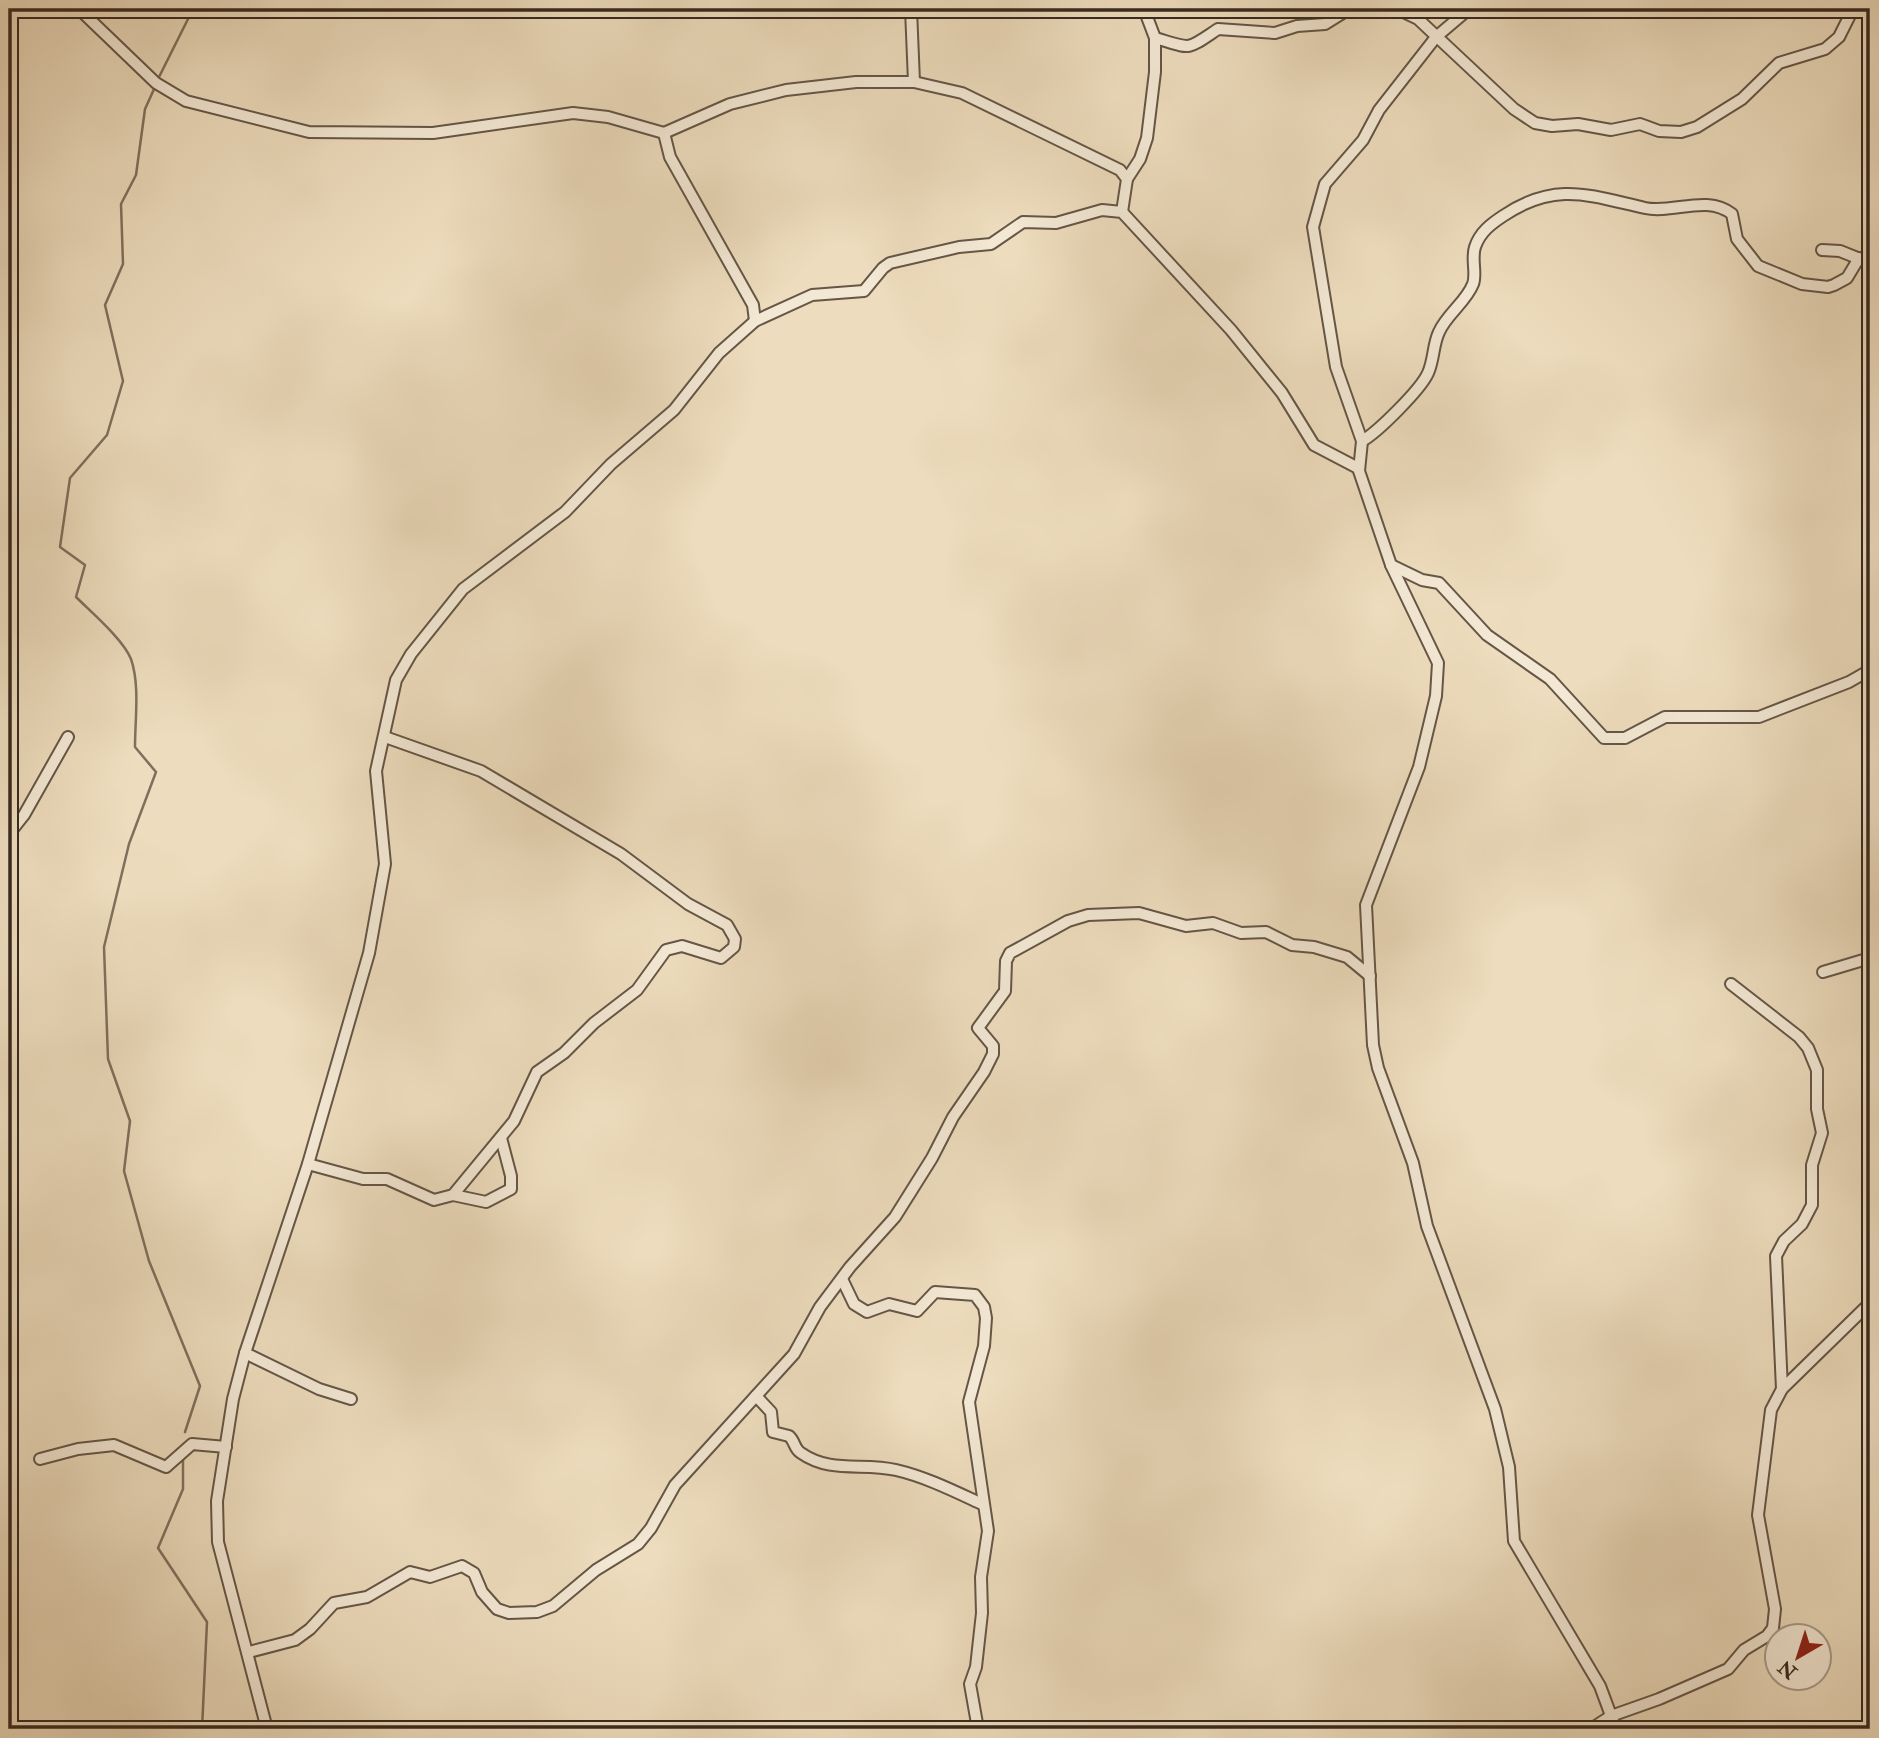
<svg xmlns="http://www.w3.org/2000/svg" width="1879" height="1738" font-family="'IM FELL Double Pica',serif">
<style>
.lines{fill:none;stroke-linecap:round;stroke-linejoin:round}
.stream{stroke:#7f705e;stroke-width:2.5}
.minor-casing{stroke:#655647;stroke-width:14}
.minor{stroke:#f3e8d4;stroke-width:10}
</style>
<rect width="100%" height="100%" fill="#eddcbd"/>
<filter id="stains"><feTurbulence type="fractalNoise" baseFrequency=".00286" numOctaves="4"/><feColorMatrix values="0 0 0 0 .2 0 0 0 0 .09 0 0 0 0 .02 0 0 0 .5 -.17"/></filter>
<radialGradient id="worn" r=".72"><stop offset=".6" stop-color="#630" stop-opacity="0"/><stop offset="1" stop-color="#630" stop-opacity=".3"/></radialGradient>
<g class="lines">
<g class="stream">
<polyline points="157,81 193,9"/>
<path d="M155,87l-10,22 -9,66 -15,29 2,60 -18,41 18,76 -16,54 -37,43 -10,69 25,18 -9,32c15,15 47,42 55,62 9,26 4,60 4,88l21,25 -27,72 -25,103 4,112 22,62 -6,50 25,90 51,125 -15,46"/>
<polyline points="183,1460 183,1489 158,1548 207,1622 202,1729"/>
</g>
<defs>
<g id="minor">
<polyline points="79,9 156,83 186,101 309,132 433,133 573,113 608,117 664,133 730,104 786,90 856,82 914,82 962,93 1120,170 1127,179 1122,212"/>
<polyline points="911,9 914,82"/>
<polyline points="1397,9 1418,19 1514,109 1535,123 1552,126 1578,124 1611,130 1640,124 1659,131 1681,132 1697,127 1742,99 1779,63 1825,49 1839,37 1853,9"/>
<polyline points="1469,9 1436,37 1379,110 1363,140 1325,184 1313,227 1336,367 1362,441 1359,471 1391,565 1438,663 1436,696 1419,767 1366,905 1373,1045 1378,1068 1413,1163 1427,1226 1495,1409 1509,1467 1514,1541 1600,1686 1616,1729"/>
<path d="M1155,38c38,11 30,13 63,-9l57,4 22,-7 28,-2 24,-15"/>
<polyline points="664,133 670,157 753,305 755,321"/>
<polyline points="1127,179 1140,159 1147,138 1155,72 1155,38 1144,9"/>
<polyline points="1822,250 1840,251 1870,263"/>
<path d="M1362,441c16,-9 59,-52 66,-68 6,-13 5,-29 11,-41 8,-18 27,-30 34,-48 4,-10 -2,-25 2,-37 5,-15 16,-23 28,-31 52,-35 85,-21 142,-8 28,6 62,-14 87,6l5,25 21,27 44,18 26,3 6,-2 13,-7 12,-20"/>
<polyline points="1391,565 1422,580 1439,583 1487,635 1550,679 1604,738 1625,738 1665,717 1759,717 1849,682 1870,670"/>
<polyline points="9,834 24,815 68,737"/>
<polyline points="1823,972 1870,958"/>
<polyline points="1731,984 1799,1037 1808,1048 1817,1070 1817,1109 1822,1133 1812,1165 1812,1205 1802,1224 1784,1241 1776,1256 1782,1389"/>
<polyline points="308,1164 363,1179 387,1179 434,1200 453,1195 514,1121 537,1072 564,1053 594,1023 637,990 666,950 682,946 721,958 734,947 735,939 727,925 688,904 621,854 481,771 385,737"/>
<polyline points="453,1195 486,1202 511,1189 511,1176 501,1138"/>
<polyline points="842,1279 854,1304 867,1312 889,1304 917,1311 935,1292 975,1295 984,1307 986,1318 984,1346 969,1402 988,1531 981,1577 982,1613 976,1667 970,1684 978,1729"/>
<polyline points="245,1353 319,1389 351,1399"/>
<path d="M756,1396l15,16 2,20 16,4c6,5 5,13 12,17 30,21 62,9 95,17 30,7 58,21 86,34"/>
<polyline points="40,1459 78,1449 114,1445 166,1467 192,1444 226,1447"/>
<polyline points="249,1652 295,1640 310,1629 334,1603 367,1597 410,1572 430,1577 462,1566 474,1573 482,1592 497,1609 509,1613 537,1612 553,1606 596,1570 638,1544 651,1528 675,1485 794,1354 820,1307 850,1267 895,1217 932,1158 953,1117 984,1072 993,1054 993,1046 978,1028 1005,991 1006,961 1010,953 1068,921 1088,915 1139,913 1186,926 1213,923 1241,933 1266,932 1292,945 1314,947 1347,957 1370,976"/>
<polyline points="267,1729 218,1542 217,1501 233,1399 245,1353 308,1164 369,953 385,864 376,771 396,680 411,654 463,589 565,512 611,464 674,410 719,353 755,321 812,295 864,291 883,268 890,263 959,247 991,244 1023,222 1056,223 1102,210 1122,212 1231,330 1282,393 1314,445 1358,468"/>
<polyline points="1591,1729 1611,1716 1659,1699 1728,1669 1744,1650 1767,1636 1773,1628 1775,1609 1758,1515 1771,1410 1782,1389 1870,1303"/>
</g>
</defs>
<use href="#minor" class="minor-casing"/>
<use href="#minor" class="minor"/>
</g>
<rect width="1879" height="1738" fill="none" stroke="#eddcbd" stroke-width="35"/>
<rect x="10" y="10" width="1858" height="1717" fill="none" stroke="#382a20" stroke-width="3.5"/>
<rect x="18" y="18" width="1844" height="1703" fill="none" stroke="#382a20" stroke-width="2"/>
<g transform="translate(1798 1657) rotate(219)"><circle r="33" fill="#f3e8d4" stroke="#a89c8c" stroke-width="2"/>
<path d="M0-5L12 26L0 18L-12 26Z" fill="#8f2418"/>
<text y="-10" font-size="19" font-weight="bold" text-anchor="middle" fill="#382a20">N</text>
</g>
<rect width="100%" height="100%" filter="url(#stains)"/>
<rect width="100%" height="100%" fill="url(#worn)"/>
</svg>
